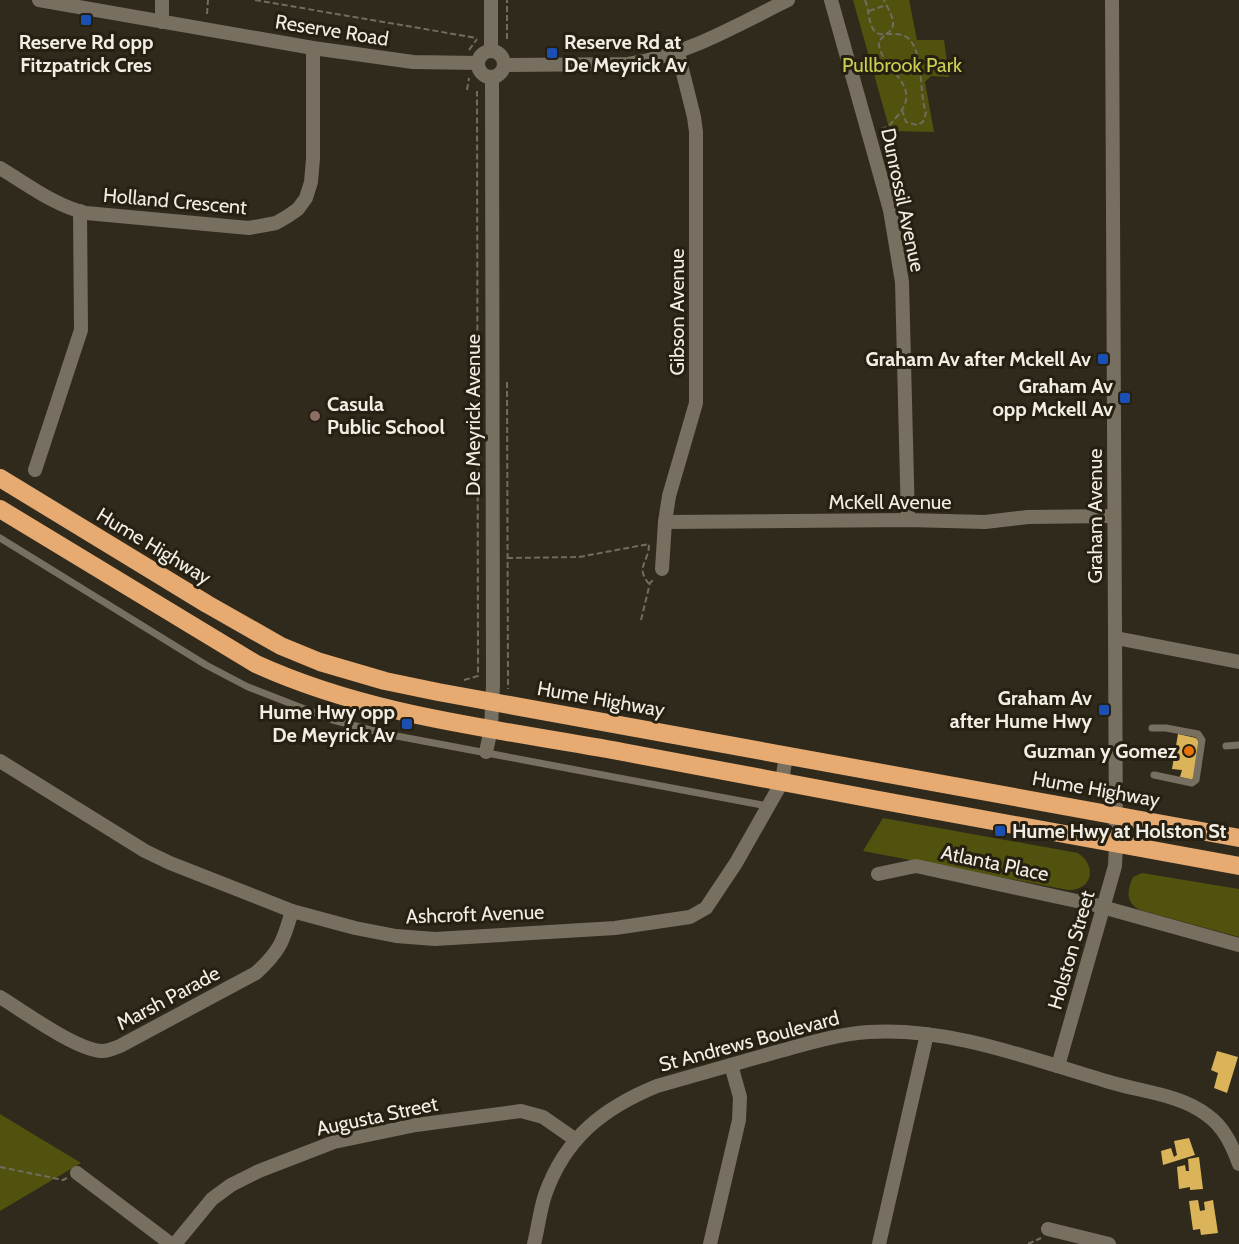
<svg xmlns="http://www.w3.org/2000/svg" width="1239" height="1244" font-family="Cabin,sans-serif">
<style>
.green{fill:#50520d}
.building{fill:#dbb459}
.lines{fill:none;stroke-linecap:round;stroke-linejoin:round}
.path{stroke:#716c60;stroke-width:2;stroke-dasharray:6 3;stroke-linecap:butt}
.lane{stroke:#776f60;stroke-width:7}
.street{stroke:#776f60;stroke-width:14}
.highway{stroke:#e7aa71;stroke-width:18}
.transit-dot{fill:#1a4fb4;stroke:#262012;stroke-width:2}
.education-dot{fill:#8d6e63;stroke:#262012;stroke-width:2}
.food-dot{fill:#e8710a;stroke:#262012;stroke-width:2}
.labels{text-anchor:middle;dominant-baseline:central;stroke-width:6;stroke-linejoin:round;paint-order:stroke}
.street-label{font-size:20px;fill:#f1ede4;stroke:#262012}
.poi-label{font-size:20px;font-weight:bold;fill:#f1ede4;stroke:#262012;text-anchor:end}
.park-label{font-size:20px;fill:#cbcf51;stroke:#262012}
</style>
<rect width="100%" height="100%" fill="#302a1c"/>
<g class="green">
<polygon points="853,0 909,0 917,40 944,40 949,77 931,76 925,82 934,132 890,131"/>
<path d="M883,818l195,35c19,13 15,37 -10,37l-205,-39z"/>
<path d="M1142,873l97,16v48l-99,-27c-15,-8 -13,-19 -7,-33z"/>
<polygon points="0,1114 81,1163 0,1211"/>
</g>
<g class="building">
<polygon points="1178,734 1196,738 1199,742 1194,780 1180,777 1182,770 1172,769"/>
<polygon points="1217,1051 1238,1057 1227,1093 1214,1088 1218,1073 1211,1070"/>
<polygon points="1189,1138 1195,1155 1163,1165 1161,1151 1171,1148 1174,1157 1177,1155 1174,1141"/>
<polygon points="1199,1157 1203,1189 1190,1190 1190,1187 1179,1189 1177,1167 1185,1165 1186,1171 1189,1171 1188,1159"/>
<polygon points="1198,1200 1200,1211 1205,1210 1204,1202 1213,1200 1218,1233 1201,1235 1200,1229 1193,1230 1189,1201"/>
</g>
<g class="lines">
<g class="path">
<polyline points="255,0 477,38"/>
<path d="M865,0c4,9 3,20 8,29 5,9 21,6 20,-6 0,-7 -6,-16 -9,-23"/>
<polyline points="869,11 886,5"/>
<polyline points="207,14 208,0"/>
<polyline points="507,39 507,0"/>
<polyline points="469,50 477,39"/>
<polyline points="467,90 469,78"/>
<path d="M881,129c9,-2 12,-8 18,-15 25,-31 -22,-46 -20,-73l7,-7c7,0 17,-1 23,5 15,15 10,55 17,74l-3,9 -6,3 -11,-3 -4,-12"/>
<polyline points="507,382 508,689"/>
<path d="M507,558l72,-1 70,-13c0,19 -15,23 1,41"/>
<polyline points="641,620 650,583 655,578"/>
<polyline points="464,680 478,676 478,671 477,91"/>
<polyline points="0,1167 63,1180 67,1178"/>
<polyline points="1028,1244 1041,1238"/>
</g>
<g class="lane">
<polyline points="0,538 206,665 248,687 333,720 386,734 767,806"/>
<polyline points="1152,728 1166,728 1198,734 1202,740 1196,780 1192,783 1154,775"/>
<polyline points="1226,746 1239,745"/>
</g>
<g class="street">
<polyline points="39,0 313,48 413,62 478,63"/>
<polyline points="491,0 491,51"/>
<polyline points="831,0 890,210 902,282 908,520"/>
<polyline points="162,22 162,0"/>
<circle cx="491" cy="64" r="13"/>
<path d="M505,65l123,-1c57,-8 109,-39 160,-64"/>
<path d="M0,168c27,16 55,38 86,45l163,15 27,-5 12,-7 10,-7 8,-11 5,-16 2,-23v-111"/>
<polyline points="35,470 81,330 80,211"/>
<polyline points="665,522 908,520 985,522 1028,517 1114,516"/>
<polyline points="662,569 665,522 669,496 696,403 696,132 694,117 678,53"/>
<polyline points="1116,638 1239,662"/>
<polyline points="486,752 491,729 493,685 492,77"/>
<polyline points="0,761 145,851 170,863 292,911 355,928 396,936 435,939 615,928 690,917 706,908 736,863 782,782 786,755"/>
<polyline points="878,874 916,866 1095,905 1239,945"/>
<path d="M0,997c23,14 76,53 102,54 5,0 13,-3 18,-5l136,-73c24,-22 27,-31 36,-62"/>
<polyline points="1058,1066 1115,866 1116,844 1112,0"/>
<polyline points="77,1173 171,1244"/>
<polyline points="1048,1229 1109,1244"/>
<polyline points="175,1244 212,1199 231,1185 259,1171 334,1142 416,1125 521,1111 543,1117 576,1140"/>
<path d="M534,1244c4,-16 6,-34 11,-49 20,-57 58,-87 112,-109 41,-12 82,-23 123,-35 29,-8 58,-17 89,-19 84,-5 164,28 244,51 31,9 68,12 94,32 17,12 25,30 32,49"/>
<polyline points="710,1244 739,1120 740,1097 731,1065"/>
<polyline points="879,1244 927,1034"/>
</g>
<g class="highway">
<polyline points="0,478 207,604 281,646 320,662 385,681 438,692 1239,838"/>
<path d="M0,509l256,155c116,53 244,65 367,88 205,39 411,77 616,114"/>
</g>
</g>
<g class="transit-dot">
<rect x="80" y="14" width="12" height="12" rx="3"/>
<rect x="546" y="47" width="12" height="12" rx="3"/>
<rect x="1097" y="353" width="12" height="12" rx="3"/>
<rect x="1119" y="392" width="12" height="12" rx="3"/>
<rect x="1098" y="704" width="12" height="12" rx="3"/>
<rect x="401" y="718" width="12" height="12" rx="3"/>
<rect x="994" y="825" width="12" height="12" rx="3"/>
</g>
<circle class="education-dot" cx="315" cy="416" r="6"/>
<circle class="food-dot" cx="1189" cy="751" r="6"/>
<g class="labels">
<g class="street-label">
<text transform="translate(332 30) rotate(9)">Reserve Road</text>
<text transform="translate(903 200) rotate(78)">Dunrossil Avenue</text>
<text transform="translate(175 201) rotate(5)">Holland Crescent</text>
<text transform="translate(677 312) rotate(-90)">Gibson Avenue</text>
<text transform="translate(473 415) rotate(-90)">De Meyrick Avenue</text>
<text x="890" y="502">McKell Avenue</text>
<text transform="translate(1095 516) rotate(-90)">Graham Avenue</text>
<text transform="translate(154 546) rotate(31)">Hume Highway</text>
<text transform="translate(601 699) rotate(10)">Hume Highway</text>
<text transform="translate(1096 789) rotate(10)">Hume Highway</text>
<text transform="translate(995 863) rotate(12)">Atlanta Place</text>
<text transform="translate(475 914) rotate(-2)">Ashcroft Avenue</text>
<text transform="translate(1071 950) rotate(-74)">Holston Street</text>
<text transform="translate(168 998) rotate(-28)">Marsh Parade</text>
<text transform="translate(749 1041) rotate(-15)">St Andrews Boulevard</text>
<text transform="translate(377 1116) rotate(-12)">Augusta Street</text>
</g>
<g class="poi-label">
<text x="86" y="42" text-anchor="middle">Reserve Rd opp<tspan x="86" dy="23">Fitzpatrick Cres</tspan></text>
<text x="564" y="42" text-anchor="start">Reserve Rd at<tspan x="564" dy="23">De Meyrick Av</tspan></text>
<text x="1091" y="359">Graham Av after Mckell Av</text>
<text x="1113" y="386">Graham Av<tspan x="1113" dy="23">opp Mckell Av</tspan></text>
<text x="327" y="404" text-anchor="start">Casula<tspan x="327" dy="23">Public School</tspan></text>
<text x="1092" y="698">Graham Av<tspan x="1092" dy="23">after Hume Hwy</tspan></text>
<text x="395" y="712">Hume Hwy opp<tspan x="395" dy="23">De Meyrick Av</tspan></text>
<text x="1177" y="751">Guzman y Gomez</text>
<text x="1012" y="831" text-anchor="start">Hume Hwy at Holston St</text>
</g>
<g class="park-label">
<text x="902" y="65">Pullbrook Park</text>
</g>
</g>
</svg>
